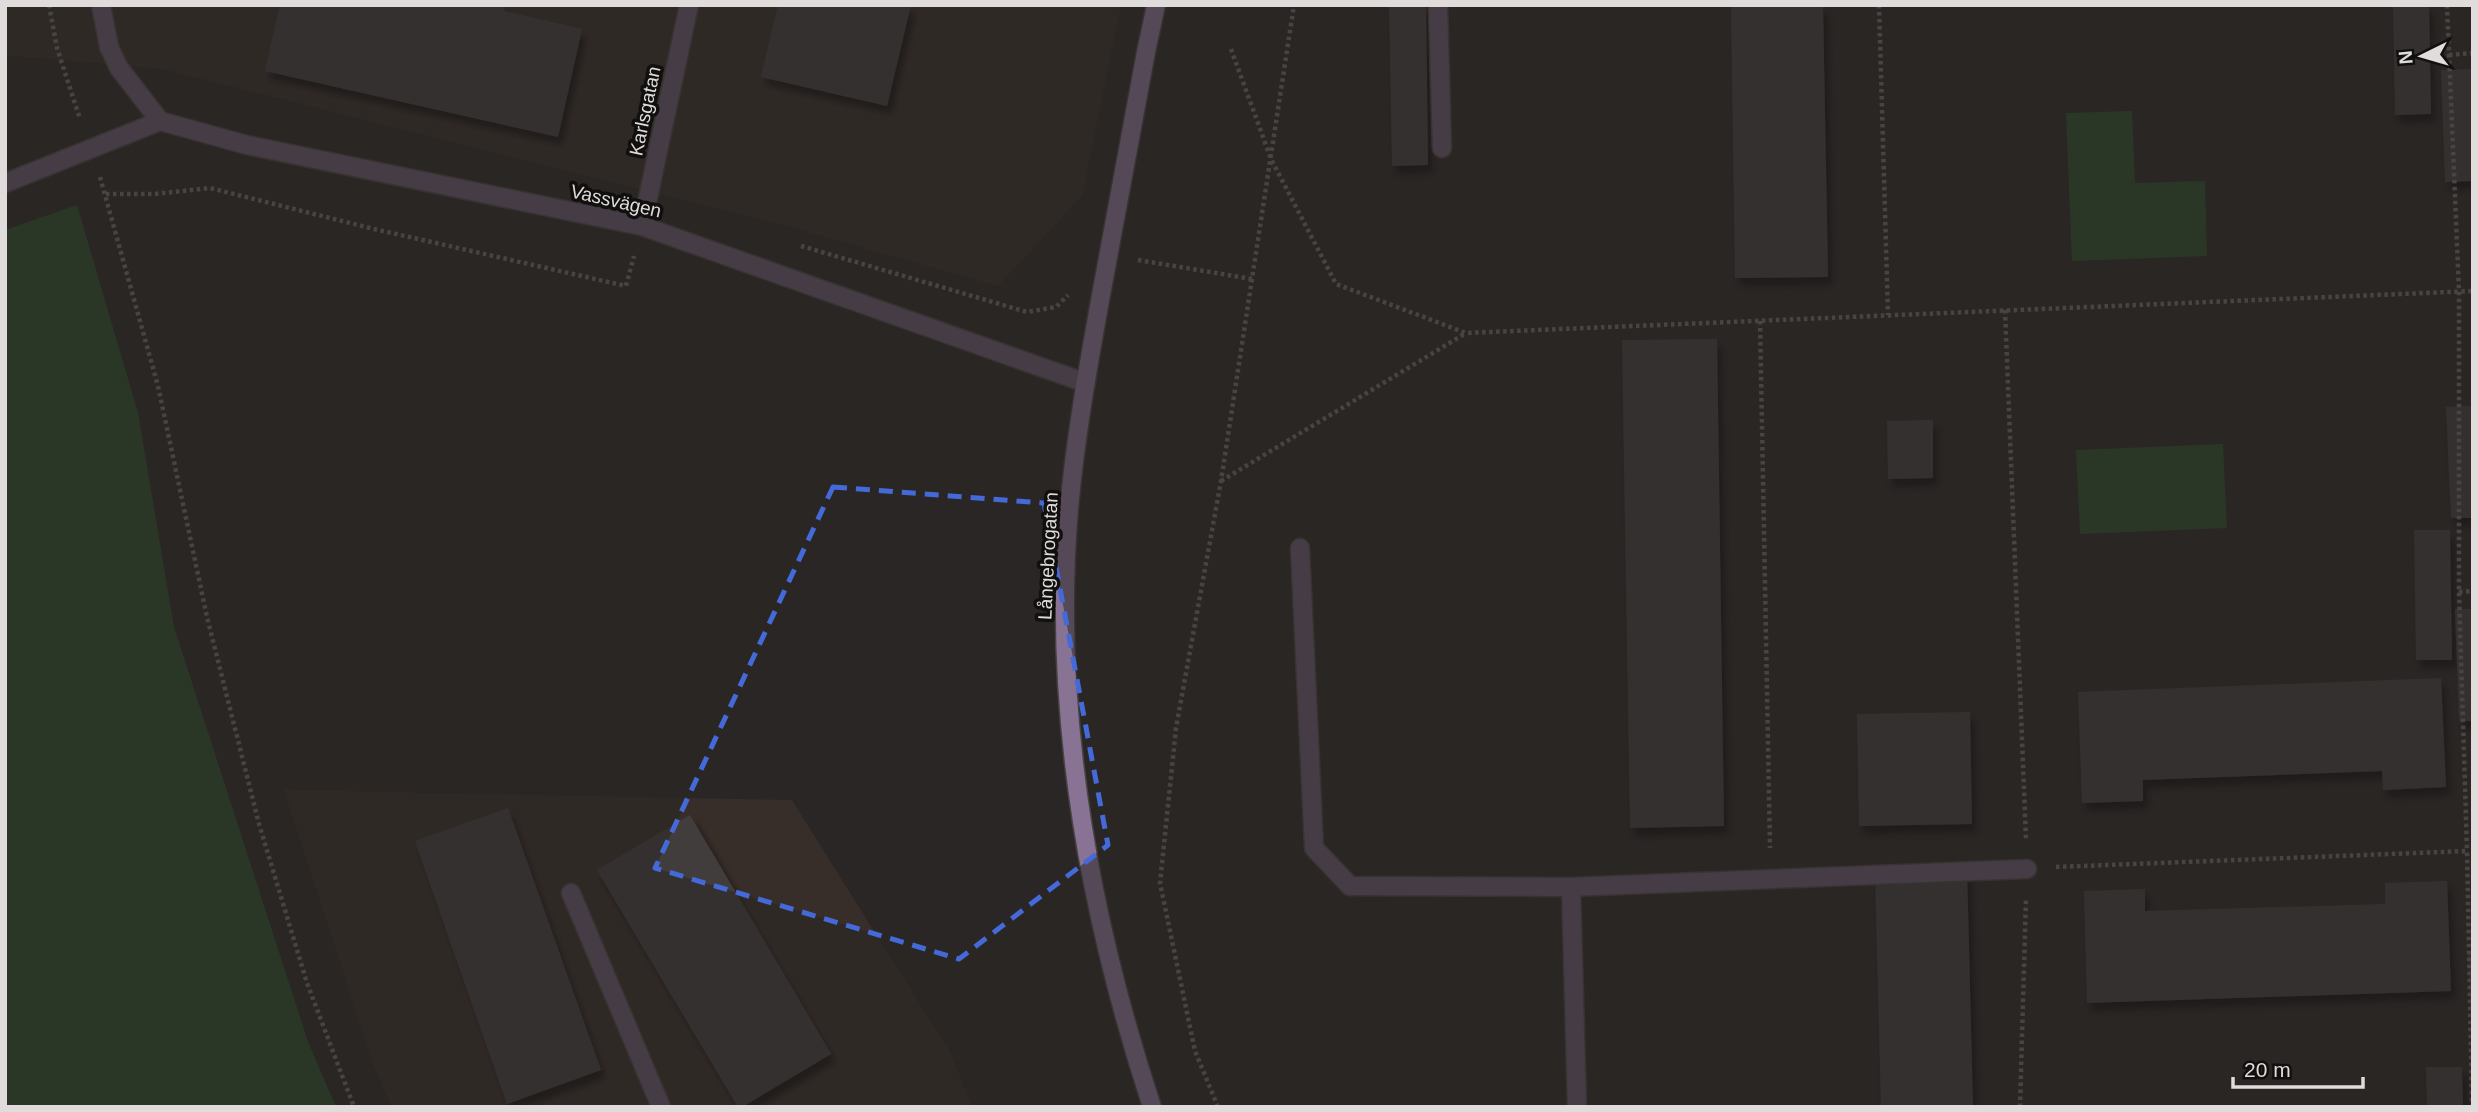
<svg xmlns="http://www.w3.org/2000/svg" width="2478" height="1112" font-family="Arial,sans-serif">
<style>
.built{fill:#372d29}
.green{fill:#2b4c2a}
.building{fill:#433e3e;filter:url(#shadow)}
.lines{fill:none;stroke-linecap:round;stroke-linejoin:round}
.service-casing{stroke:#474342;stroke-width:21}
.minor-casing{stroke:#474342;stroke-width:21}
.secondary-casing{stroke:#474342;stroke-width:21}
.path{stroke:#6c6968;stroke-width:4.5;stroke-dasharray:3.5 3.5;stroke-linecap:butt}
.service{stroke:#66586d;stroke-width:18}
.minor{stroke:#66586d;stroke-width:18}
.secondary{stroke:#897394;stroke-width:18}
.marked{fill:none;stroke:#446ad9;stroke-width:5;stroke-dasharray:14 9;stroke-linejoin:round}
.labels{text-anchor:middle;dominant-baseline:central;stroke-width:7;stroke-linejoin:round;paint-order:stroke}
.street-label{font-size:19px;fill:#dfdcdb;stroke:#11100f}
</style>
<defs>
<filter id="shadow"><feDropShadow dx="4.5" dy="8" stdDeviation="3.5" flood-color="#0009"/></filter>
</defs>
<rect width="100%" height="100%" fill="#2a2625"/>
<g class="built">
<polygon points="5,5 1121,5 1082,196 998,286 780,224 163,69 5,55"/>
<polygon points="284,790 792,800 951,1054 972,1107 392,1107 375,1069"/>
</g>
<g class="green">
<polygon points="2132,111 2135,183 2205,181 2207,256 2072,261 2066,113"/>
<polygon points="77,205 138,413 174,627 308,1042 336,1107 5,1107 5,230"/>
<polygon points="2223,444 2227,528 2080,534 2076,450"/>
</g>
<g class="building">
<polygon points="280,5 505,5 504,11 582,29 558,137 265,71"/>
<polygon points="778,5 911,5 887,106 761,77"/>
<polygon points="1389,5 1426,5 1428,165 1392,166"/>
<polygon points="1731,5 1823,5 1828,277 1735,278"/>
<polygon points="2393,5 2429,5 2431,114 2395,115"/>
<polygon points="2473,69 2473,181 2445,182 2441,70"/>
<polygon points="1717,339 1724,826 1630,828 1622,340"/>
<polygon points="2473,406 2473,518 2451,518 2446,407"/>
<polygon points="1933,420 1933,478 1888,479 1887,421"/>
<polygon points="2414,530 2450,530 2452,660 2416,660"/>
<polygon points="2455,609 2473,609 2473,721 2459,721"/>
<polygon points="2441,678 2446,787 2383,790 2382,771 2143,780 2143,801 2082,803 2078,692"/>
<polygon points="1970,712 1972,824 1859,826 1857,714"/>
<polygon points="508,808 601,1070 507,1104 415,841"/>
<polygon points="690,815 831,1054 742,1107 738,1107 597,870"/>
<polygon points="1967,869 1973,1107 1881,1107 1875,871"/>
<polygon points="2447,881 2451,991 2087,1003 2084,891 2145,889 2145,911 2385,904 2385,883"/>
<polygon points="2468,951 2473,951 2473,1026 2471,1026"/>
<polygon points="2426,1067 2462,1067 2463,1107 2427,1107"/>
</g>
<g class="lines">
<defs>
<g id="service">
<polyline points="1438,5 1442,148"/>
<polyline points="5,183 160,121"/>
<polyline points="1300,548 1314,848 1350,886 1571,887 1577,1107"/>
<polyline points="1571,887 2027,869"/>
<polyline points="571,893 661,1107"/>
</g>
<g id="minor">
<polyline points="101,5 109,47 119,68 160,121 247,145 642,226 1086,383"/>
<polyline points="642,226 689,5"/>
</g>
<path id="secondary" d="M1152,1107c-63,-192 -100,-396 -83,-598 6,-68 18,-136 30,-203 15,-84 31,-169 47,-254l10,-47"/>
</defs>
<use href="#service" class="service-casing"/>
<use href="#minor" class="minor-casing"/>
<use href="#secondary" class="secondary-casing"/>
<g class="path">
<polyline points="49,5 57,48 80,119"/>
<polyline points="1879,5 1888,315"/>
<polyline points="2447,5 2459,292 2459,592 2467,851"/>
<polyline points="1231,49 1271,159 1336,284 1466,333 2473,291"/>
<polyline points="2449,55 2473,53"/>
<polyline points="100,177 158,386 207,617 259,824 307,983 354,1107"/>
<polyline points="106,194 154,194 210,188 374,229 626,286 634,256"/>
<polyline points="801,246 1027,312 1056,307 1068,295"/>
<polyline points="1138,260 1252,279"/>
<polyline points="2005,310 2026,840"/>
<polyline points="1760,321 1770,848"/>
<polyline points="1221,481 1466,333"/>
<polyline points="2459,592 2473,591"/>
<polyline points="2056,867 2467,851 2472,1107"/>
<polyline points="1218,1107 1195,1051 1160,883 1176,728 1221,481 1294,5"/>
<polyline points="2020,1107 2026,898"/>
</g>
<use href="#service" class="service"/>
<use href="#minor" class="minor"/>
<use href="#secondary" class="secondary"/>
</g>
<path d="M0 0H2478V1112H0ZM833,487l211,16 64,342 -149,114 -304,-91z" fill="#2a2625" fill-opacity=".55" fill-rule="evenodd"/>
<path class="marked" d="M833,487l211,16 64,342 -149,114 -304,-91z"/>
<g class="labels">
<g class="street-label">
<text transform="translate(645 111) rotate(-78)">Karlsgatan</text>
<text transform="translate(616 201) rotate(13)">Vassvägen</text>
<text transform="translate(1048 556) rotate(-87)">Långebrogatan</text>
</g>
</g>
<rect width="2478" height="1112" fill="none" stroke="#dfdcdb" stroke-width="14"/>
<g transform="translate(2422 56) rotate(265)" stroke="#11100f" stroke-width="5" paint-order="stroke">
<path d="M0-5L12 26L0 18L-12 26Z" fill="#dfdcdb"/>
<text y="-10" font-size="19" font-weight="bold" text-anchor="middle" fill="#dfdcdb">N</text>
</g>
<path d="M2233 1077v10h130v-10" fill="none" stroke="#dfdcdb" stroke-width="3.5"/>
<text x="2244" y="1077" font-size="21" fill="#dfdcdb" stroke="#11100f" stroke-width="5" paint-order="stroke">20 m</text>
</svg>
